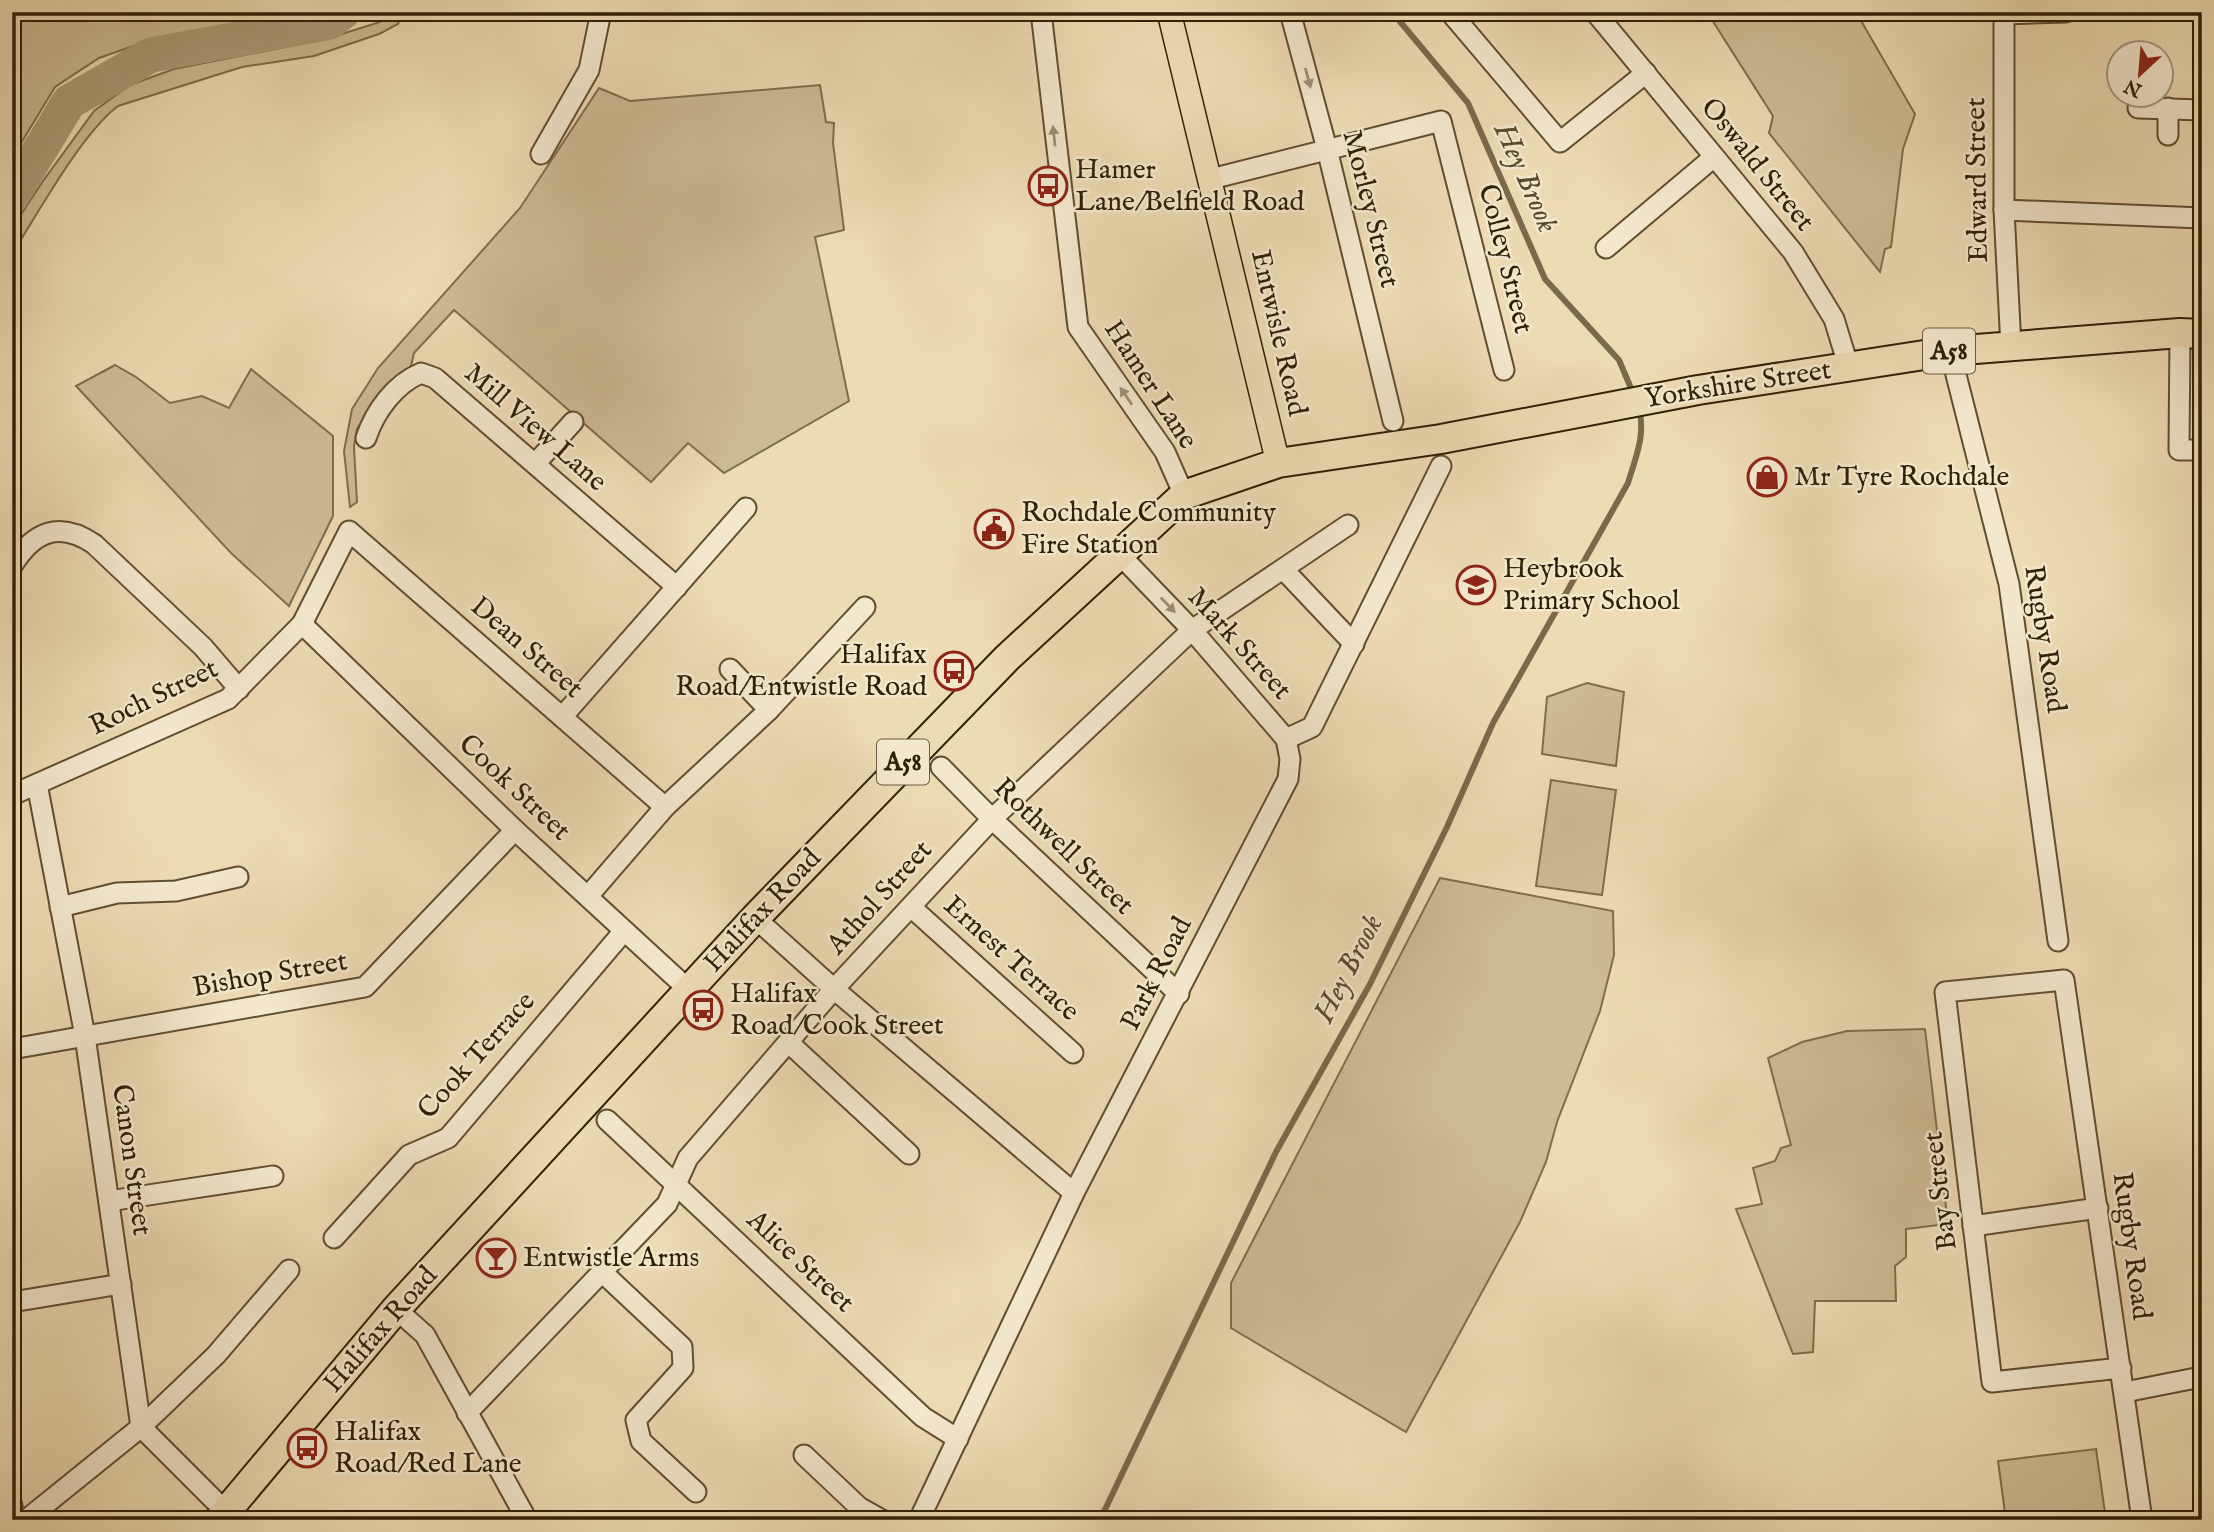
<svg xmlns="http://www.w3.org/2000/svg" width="2214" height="1532" font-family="'IM FELL English',serif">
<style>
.green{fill:#cdbb95;stroke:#7f6d4d;stroke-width:2}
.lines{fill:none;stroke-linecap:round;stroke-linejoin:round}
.stream{stroke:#7b694a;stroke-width:6}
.river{stroke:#ad9b78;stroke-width:35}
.minor-casing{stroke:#604e30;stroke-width:23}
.major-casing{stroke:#311f05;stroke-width:26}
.highway-casing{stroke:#311f05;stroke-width:32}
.minor{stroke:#f3e8ce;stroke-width:19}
.major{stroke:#eddbb3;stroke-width:23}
.highway{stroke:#eddbb3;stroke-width:28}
.oneway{fill:#9c8e74}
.labels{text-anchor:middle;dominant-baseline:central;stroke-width:5;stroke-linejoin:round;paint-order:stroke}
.shield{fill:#f3e8ce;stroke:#6b5b41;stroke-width:2}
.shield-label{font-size:26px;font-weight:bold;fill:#311f05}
.street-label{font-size:28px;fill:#311f05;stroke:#f3e8ce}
.poi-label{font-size:28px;fill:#311f05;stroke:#f3e8ce;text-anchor:start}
.water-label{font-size:30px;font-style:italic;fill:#5c4a2d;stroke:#f3e8ce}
</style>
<rect width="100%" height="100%" fill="#eddbb3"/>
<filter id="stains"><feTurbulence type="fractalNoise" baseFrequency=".00286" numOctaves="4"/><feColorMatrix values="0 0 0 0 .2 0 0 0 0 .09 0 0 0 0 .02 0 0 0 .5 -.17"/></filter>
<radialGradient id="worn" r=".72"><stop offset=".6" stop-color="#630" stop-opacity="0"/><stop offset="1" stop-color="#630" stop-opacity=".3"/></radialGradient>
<g class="green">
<polygon points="12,12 281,12 233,28 139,44 99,58 55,87 12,158"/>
<path d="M386,12h17l-5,12 -19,10 -65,22 -72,11 -124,39c-36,27 -80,107 -106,148v-26l31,-47 51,-70 36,-26 44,-16 152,-30 54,-17z"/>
<polygon points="1707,12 1856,12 1915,114 1903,149 1891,247 1885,249 1880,272 1769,133 1773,116"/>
<polygon points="820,85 826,122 834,123 833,143 844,230 815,237 849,401 724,473 688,443 651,482 454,310 414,353 411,366 381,396 357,429 354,447 357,502 350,507 344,451 352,409 378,368 520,208 599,88 630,101"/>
<polygon points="115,365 136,377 170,403 202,396 229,408 251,369 333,436 333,516 289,606 231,553 76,386"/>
<polygon points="1587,683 1624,692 1616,766 1542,754 1547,697"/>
<polygon points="1551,780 1616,790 1602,895 1536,886"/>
<polygon points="1440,878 1613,911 1614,955 1600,1011 1557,1122 1546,1162 1520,1222 1406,1432 1231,1328 1231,1283"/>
<polygon points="1925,1029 1948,1224 1906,1229 1906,1257 1895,1266 1896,1301 1815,1301 1813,1352 1793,1354 1736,1209 1762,1204 1753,1168 1775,1161 1781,1148 1791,1145 1768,1058 1802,1042 1847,1031"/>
<polygon points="2096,1449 2106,1520 2006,1520 1998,1461"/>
</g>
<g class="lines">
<g class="stream">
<polyline points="1392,12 1468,103 1545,279 1619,360 1633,393"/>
<path d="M1100,1520l176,-368 94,-168 77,-157 46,-104 135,-240c7,-24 18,-48 11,-73"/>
</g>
<polyline class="river" points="12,196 69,102 151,55 330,22 343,12"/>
<defs>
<g id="minor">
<polyline points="1041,12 1078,327 1165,452 1184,495"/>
<polyline points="1290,12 1327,149 1393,421"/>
<polyline points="1450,12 1560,142 1646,73"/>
<polyline points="1595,12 1793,252 1834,319 1849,368"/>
<polyline points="2004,12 2004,210 2011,347"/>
<polyline points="2004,14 2066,12"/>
<polyline points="2138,108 2202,110"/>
<polyline points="2168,135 2168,108"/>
<polyline points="541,154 589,70 601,12"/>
<polyline points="1211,179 1441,121 1504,370"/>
<polyline points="2004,210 2202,218"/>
<polyline points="1606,248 1714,157"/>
<polyline points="2180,333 2179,450 2202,450"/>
<polyline points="1950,351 2009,584 2058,941"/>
<path d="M366,438c9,-27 29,-54 55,-65l14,5 242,209"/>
<polyline points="535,464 573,422"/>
<path d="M12,566c21,-34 47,-46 82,-22l109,103 36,42"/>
<polyline points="1284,570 1354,644"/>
<polyline points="302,624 515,830 689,990"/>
<polyline points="730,669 769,710"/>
<polyline points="562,717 746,508"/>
<polyline points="1286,739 1312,727 1441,466"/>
<polyline points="941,767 992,819 1179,994"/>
<polyline points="37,784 85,1036 141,1427 234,1520"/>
<polyline points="12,795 228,699 302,624 349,531 665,807"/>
<polyline points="589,895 665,807 769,710 865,607"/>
<polyline points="60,907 117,893 176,891 238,877"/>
<polyline points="911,907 1073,1053"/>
<polyline points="755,918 834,989 1074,1193"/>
<polyline points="788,1042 909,1154"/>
<polyline points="12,1049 365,987 515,830"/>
<polyline points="607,1120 923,1417 958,1439"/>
<polyline points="109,1201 273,1176"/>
<polyline points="1973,1226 2098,1208"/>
<polyline points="334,1238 409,1155 448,1138 624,931"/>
<polyline points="601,1271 682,1347 683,1368 636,1420 641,1441 696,1492"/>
<polyline points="12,1302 121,1284"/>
<polyline points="396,1309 425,1335 527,1520"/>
<polyline points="2121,1368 1992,1382 1945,992 2064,980 2142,1520"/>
<polyline points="2125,1392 2201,1377"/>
<polyline points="467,1413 667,1204 688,1158 834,989 992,819 1192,630 1348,525"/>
<polyline points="804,1455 859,1507 882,1520"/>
<polyline points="12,1506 14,1520"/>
<polyline points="26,1520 141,1427 216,1355 289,1270"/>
<polyline points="919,1520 1074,1193 1288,779 1290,759 1286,739 1192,630 1121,556"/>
</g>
<polyline id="major" points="1169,12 1278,463"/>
<polyline id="highway" points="219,1520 396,1309 755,918 1007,658 1184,495 1278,463 1441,439 1698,390 1950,351 2180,333 2202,334"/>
</defs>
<use href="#minor" class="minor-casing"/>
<use href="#major" class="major-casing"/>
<use href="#highway" class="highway-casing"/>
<use href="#minor" class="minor"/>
<use href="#major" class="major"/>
<use href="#highway" class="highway"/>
</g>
<defs><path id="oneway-solid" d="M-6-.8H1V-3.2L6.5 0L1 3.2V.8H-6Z" transform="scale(1.75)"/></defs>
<g class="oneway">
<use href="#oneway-solid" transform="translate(1308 78) rotate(75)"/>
<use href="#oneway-solid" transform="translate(1054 136) rotate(-96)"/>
<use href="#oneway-solid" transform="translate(1126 396) rotate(-125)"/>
<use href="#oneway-solid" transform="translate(1168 605) rotate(46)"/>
</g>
<defs>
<symbol id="bus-ring" viewBox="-11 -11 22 22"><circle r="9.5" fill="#f3e8ce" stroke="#8f2418" stroke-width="1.5"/><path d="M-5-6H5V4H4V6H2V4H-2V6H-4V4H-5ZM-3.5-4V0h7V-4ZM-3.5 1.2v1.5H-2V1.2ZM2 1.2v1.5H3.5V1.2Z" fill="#8f2418"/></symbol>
<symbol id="shop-ring" viewBox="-11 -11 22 22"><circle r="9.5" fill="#f3e8ce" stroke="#8f2418" stroke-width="1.5"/><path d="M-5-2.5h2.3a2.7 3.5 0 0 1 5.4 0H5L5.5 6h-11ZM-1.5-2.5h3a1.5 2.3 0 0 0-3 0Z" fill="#8f2418"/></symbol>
<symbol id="civic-ring" viewBox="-11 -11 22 22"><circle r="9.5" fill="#f3e8ce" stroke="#8f2418" stroke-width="1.5"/><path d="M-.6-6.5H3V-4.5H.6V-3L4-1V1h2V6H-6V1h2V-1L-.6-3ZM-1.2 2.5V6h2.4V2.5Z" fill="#8f2418"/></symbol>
<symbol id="school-ring" viewBox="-11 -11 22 22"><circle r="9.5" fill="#f3e8ce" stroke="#8f2418" stroke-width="1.5"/><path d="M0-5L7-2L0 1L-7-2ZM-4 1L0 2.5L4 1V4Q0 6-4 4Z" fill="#8f2418"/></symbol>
<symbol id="bar-ring" viewBox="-11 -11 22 22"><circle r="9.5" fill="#f3e8ce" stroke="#8f2418" stroke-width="1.5"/><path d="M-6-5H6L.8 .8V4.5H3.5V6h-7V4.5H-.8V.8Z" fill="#8f2418"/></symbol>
</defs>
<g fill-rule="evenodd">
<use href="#bus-ring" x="1026" y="164" width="44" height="44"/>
<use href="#shop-ring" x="1745" y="455" width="44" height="44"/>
<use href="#civic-ring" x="972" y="507" width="44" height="44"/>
<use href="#school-ring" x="1454" y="563" width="44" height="44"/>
<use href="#bus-ring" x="932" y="649" width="44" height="44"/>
<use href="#bus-ring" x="681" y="988" width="44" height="44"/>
<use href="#bar-ring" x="474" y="1236" width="44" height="44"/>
<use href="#bus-ring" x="285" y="1426" width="44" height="44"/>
</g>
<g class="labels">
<g class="shield">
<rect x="1923" y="328.5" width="52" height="45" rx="5"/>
<rect x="877" y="739.5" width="52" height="45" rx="5"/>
</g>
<g class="shield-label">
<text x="1949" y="351">A58</text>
<text x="903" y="762">A58</text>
</g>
<g class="street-label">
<text transform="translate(1757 165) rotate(51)">Oswald Street</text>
<text transform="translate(1978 180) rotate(-91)">Edward Street</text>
<text transform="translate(1370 209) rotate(76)">Morley Street</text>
<text transform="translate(1505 259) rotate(76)">Colley Street</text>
<text transform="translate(1278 333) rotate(77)">Entwisle Road</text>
<text transform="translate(1150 385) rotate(57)">Hamer Lane</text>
<text transform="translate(1738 385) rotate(-9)">Yorkshire Street</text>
<text transform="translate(535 428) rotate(41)">Mill View Lane</text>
<text transform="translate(2044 639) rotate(81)">Rugby Road</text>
<text transform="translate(1239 644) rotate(48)">Mark Street</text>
<text transform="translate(526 648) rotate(41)">Dean Street</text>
<text transform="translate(154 698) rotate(-26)">Roch Street</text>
<text transform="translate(514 788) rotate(43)">Cook Street</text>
<text transform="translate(1063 847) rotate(44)">Rothwell Street</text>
<text transform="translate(880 898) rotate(-48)">Athol Street</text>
<text transform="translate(763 911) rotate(-47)">Halifax Road</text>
<text transform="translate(1011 959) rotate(42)">Ernest Terrace</text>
<text transform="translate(1157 974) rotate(-63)">Park Road</text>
<text transform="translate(270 975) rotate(-10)">Bishop Street</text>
<text transform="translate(477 1056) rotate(-48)">Cook Terrace</text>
<text transform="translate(131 1160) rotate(82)">Canon Street</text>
<text transform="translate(1941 1191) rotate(-97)">Bay Street</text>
<text transform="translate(2131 1246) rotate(82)">Rugby Road</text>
<text transform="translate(800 1262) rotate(43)">Alice Street</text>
<text transform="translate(381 1330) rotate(-49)">Halifax Road</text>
</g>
<g class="poi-label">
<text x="1075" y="170">Hamer<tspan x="1075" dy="32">Lane/Belfield Road</tspan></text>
<text x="1794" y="477">Mr Tyre Rochdale</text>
<text x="1021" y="513">Rochdale Community<tspan x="1021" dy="32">Fire Station</tspan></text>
<text x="1503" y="569">Heybrook<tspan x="1503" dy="32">Primary School</tspan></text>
<text x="927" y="655" text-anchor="end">Halifax<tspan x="927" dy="32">Road/Entwistle Road</tspan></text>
<text x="730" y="994">Halifax<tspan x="730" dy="32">Road/Cook Street</tspan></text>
<text x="523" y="1258">Entwistle Arms</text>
<text x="334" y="1432">Halifax<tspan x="334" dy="32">Road/Red Lane</tspan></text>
</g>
<g class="water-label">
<text transform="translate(1525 178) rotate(66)">Hey Brook</text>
<text transform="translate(1349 969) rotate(-63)">Hey Brook</text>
</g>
</g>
<rect width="2214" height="1532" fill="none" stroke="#eddbb3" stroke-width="42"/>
<rect x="14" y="14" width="2186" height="1504" fill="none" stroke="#311f05" stroke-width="3.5"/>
<rect x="21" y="21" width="2172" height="1490" fill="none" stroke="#311f05" stroke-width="2"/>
<g transform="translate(2140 74) rotate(206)"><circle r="33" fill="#f3e8ce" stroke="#a5987e" stroke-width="2"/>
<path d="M0-5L12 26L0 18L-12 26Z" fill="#8f2418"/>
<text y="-10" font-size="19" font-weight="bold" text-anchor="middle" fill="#311f05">N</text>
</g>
<rect width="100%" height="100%" filter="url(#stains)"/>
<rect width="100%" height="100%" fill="url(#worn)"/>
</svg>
